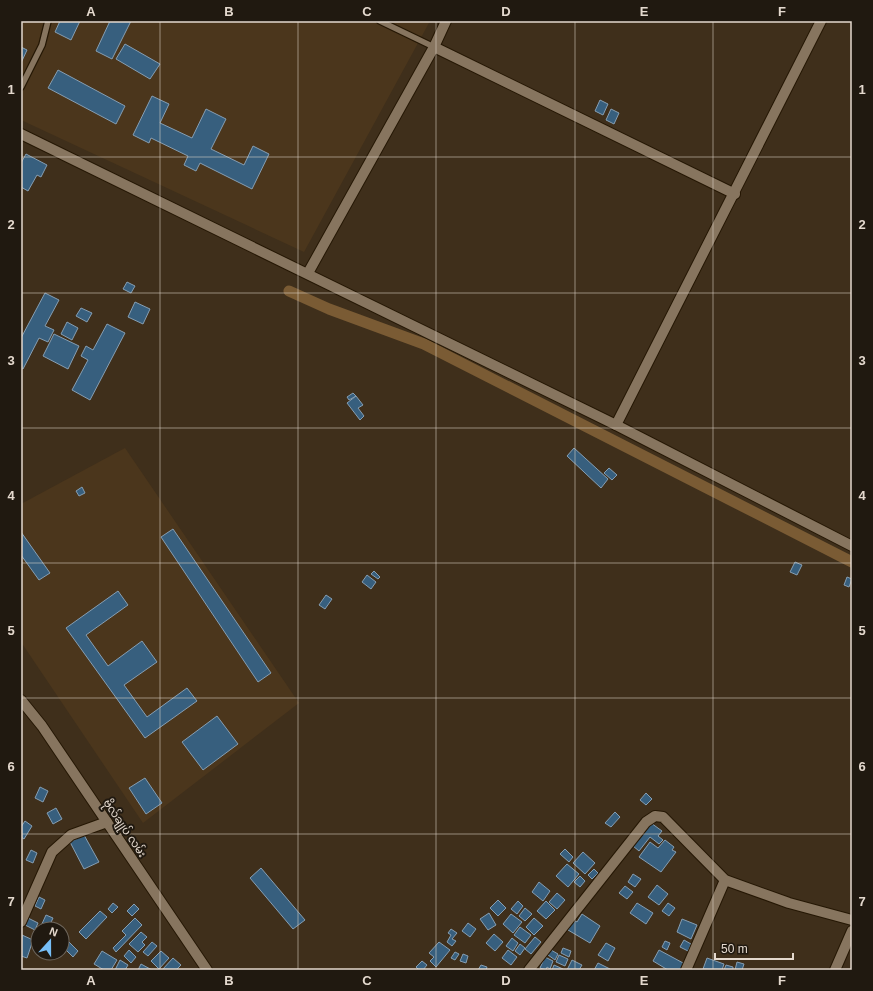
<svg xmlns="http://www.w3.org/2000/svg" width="873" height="991" font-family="Arial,'Noto Sans Myanmar',sans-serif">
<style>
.built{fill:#4b361c}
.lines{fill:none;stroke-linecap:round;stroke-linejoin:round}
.canal{stroke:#7a5b34;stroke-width:11}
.building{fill:#375f7e;stroke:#869eb2}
.service-casing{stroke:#251704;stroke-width:8}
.minor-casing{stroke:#251704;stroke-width:12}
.secondary-casing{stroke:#251704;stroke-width:12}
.service{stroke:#87755f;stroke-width:5.5}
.minor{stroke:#87755f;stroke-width:10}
.secondary{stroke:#87755f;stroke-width:10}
.grid{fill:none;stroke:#e4d9ce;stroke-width:1;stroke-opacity:0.55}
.labels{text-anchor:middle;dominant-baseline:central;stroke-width:4;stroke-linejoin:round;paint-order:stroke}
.street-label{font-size:11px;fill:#e4d9ce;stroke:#201910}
.neatline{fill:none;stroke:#e4d9ce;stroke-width:1.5}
.grid-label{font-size:13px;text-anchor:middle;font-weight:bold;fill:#e4d9ce}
</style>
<rect width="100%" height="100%" fill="#3f2f1b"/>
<g class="built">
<polygon points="21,21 430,21 304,252 21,120"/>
<polygon points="125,448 299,703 143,823 21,642 21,504"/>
</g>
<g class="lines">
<polyline class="canal" points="289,291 329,309 424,344 852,562"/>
</g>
<g class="building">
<polygon points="60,21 80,21 71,40 55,32"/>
<polygon points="110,21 131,21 112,59 96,51"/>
<polygon points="125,44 160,64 150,79 116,59"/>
<polygon points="21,47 27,50 21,63"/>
<polygon points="58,70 125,106 116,124 48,88"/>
<polygon points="152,96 169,104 160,123 192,138 206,109 226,119 211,149 244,165 253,146 269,154 252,189 200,163 196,171 184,165 188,156 151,138 149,143 133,135"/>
<polygon points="600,100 608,104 603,115 595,111"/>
<polygon points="611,109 619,113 614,124 606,120"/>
<polygon points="26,154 47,165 41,177 37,175 28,191 21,187 21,163"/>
<polygon points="127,282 135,286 131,293 123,289"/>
<polygon points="45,293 59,300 45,326 54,330 48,342 39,338 23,369 21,368 21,338"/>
<polygon points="135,302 150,309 143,324 128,317"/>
<polygon points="81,308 92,313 87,322 76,316"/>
<polygon points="67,322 78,328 72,340 61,334"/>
<polygon points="107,324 125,333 90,400 72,390 88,360 81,356 86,346 93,350"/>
<polygon points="54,334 79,346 68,369 43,356"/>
<polygon points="353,393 356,396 349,400 347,397"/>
<polygon points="356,396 363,405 358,408 364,416 360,420 347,403"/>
<polygon points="574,448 608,479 601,488 567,456"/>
<polygon points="609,468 617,475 612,480 604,473"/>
<polygon points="82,487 85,493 79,496 76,491"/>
<polygon points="173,529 271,673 258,682 161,537"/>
<polygon points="21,532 50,573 39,580 21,555"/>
<polygon points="795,562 802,565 797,575 790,572"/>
<polygon points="374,571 380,577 378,579 371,574"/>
<polygon points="367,575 376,582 371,589 362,582"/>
<polygon points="847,577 852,579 849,587 844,585"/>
<polygon points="118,591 128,605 86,635 108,666 142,641 157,662 124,685 147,717 187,688 197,701 145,738 66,628"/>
<polygon points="326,595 332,599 325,609 319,605"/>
<polygon points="217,716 238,744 203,770 182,742"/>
<polygon points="145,778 162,803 146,814 129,788"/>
<polygon points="40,787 48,791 43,802 35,798"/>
<polygon points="646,793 652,799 646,805 640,800"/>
<polygon points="56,808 62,819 53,824 47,813"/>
<polygon points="615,812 620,817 611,827 605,823"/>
<polygon points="25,821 32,826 24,839 21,837 21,827"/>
<polygon points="651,823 662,831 658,836 663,840 659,844 650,837 639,851 633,846"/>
<polygon points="84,835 99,862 84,869 70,842"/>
<polygon points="665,840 674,847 672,850 676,852 661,872 639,857 650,842 658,848"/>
<polygon points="565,849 573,857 569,862 560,854"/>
<polygon points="31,850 37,853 33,863 26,860"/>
<polygon points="583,852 595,863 585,874 573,863"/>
<polygon points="567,864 579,874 568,887 556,876"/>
<polygon points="261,868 305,920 293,929 250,878"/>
<polygon points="594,869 598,873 592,879 588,875"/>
<polygon points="633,874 641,879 635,887 628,882"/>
<polygon points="580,876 585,881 580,887 574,882"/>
<polygon points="539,882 550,891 543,901 532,892"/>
<polygon points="657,885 668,894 659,905 648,897"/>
<polygon points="625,886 633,892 627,899 619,893"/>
<polygon points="557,893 565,900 557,909 549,902"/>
<polygon points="39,897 45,900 41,909 35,906"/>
<polygon points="498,900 506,908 498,916 490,908"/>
<polygon points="518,901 523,906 517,914 511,909"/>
<polygon points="546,901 555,910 546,919 537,911"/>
<polygon points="113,903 118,907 112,913 108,909"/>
<polygon points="637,903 653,913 646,924 630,913"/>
<polygon points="668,903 675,908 669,916 662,911"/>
<polygon points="134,904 139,909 132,916 127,911"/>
<polygon points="525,908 532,914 525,921 519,916"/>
<polygon points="100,911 107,917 86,939 79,932"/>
<polygon points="489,913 496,925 488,930 480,919"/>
<polygon points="511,914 522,922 513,933 503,924"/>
<polygon points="582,914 600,926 590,943 568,930 574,920 577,922"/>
<polygon points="46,915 53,918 48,929 41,926"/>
<polygon points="28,918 38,923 35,930 25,925"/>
<polygon points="135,918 142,925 116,952 113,948 126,935 122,931"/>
<polygon points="534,918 543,926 534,935 526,927"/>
<polygon points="682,919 697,925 691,939 677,932"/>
<polygon points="468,923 476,929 470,937 462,931"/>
<polygon points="520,927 531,935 525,943 514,935"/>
<polygon points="451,929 457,933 452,939 456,941 452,946 447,942 451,935 448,933"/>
<polygon points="141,932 147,937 142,942 145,945 138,952 129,944"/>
<polygon points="494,934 503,942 495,951 486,943"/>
<polygon points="22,935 33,940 27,958 21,956"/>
<polygon points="535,937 541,942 531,954 525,949"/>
<polygon points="512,938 518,943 513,951 506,946"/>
<polygon points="684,940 691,944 688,951 680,947"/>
<polygon points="68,941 78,951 73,957 63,947"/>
<polygon points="665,941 670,943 667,950 662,947"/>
<polygon points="152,942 157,946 148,956 143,952"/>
<polygon points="439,942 450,950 436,967 430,961 434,957 429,953"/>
<polygon points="606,943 615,948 608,961 598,955"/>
<polygon points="520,944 525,948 520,955 515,951"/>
<polygon points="563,948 571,951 569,957 561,953"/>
<polygon points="129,950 136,957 131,963 124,956"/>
<polygon points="508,950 517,957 511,965 502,958"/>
<polygon points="551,950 558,954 555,960 548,955"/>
<polygon points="659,950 685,964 682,970 668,970 653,961"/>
<polygon points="102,951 117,960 111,970 104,970 94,964"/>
<polygon points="161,951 169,958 159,969 151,961"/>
<polygon points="455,952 459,954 455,960 451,958"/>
<polygon points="463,954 468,956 466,963 460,961"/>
<polygon points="559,955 568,959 565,966 556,962"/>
<polygon points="545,957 553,961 550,969 547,967 546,970 540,968"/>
<polygon points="173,958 181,965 176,970 162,970"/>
<polygon points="707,958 724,964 722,970 703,969"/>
<polygon points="120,960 128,965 125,970 115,970"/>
<polygon points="572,960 582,965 579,970 567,970"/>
<polygon points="422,961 427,965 423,970 419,970 416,967"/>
<polygon points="737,962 744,964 742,970 735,970"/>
<polygon points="598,963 610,969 610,970 594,970"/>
<polygon points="141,964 152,970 138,970"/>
<polygon points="481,965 487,967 486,970 478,970"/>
<polygon points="554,965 563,969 563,970 552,970"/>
<polygon points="726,965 733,967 733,970 724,970"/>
</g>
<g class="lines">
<defs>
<g id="service">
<polyline points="380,21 434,47"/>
<polyline points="21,87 42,45 48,21"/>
</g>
<g id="minor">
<polyline points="434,47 735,194"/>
<polyline points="21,134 616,425 852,546"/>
<polyline points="308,273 434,47 446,21"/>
<polyline points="616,425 821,21"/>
<polyline points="21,922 52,852 71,835 107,822"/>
<polyline points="529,970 646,822 655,816 663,817 725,880 789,903 852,920"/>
<polyline points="686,970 725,880"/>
<polyline points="835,970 852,931"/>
</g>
<polyline id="secondary" points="21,700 42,726 207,970"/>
</defs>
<use href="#service" class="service-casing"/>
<use href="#minor" class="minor-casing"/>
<use href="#secondary" class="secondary-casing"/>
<use href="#service" class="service"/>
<use href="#minor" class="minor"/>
<use href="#secondary" class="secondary"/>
</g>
<path class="grid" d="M160,21v949M298,21v949M436,21v949M575,21v949M713,21v949M21,157h831M21,293h831M21,428h831M21,563h831M21,698h831M21,834h831"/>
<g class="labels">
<g class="street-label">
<text transform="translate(125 828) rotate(56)">ဗိုလ်ချုပ် လမ်း</text>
</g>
</g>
<rect width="873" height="991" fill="none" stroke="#201910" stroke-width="44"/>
<g transform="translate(50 941) rotate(21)"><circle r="19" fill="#201910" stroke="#6e665c"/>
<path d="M0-3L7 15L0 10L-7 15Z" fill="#77bff7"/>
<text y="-6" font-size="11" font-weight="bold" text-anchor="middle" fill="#e4d9ce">N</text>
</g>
<path d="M715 953v6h78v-6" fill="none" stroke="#e4d9ce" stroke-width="2"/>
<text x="721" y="953" font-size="12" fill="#e4d9ce" stroke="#201910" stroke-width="3" paint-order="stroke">50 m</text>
<rect x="22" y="22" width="829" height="947" class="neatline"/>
<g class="grid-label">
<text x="91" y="16">A</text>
<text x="229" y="16">B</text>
<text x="367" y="16">C</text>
<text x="506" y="16">D</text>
<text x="644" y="16">E</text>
<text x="782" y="16">F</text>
<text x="11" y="94">1</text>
<text x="862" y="94">1</text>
<text x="11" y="229">2</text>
<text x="862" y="229">2</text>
<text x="11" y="365">3</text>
<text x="862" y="365">3</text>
<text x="11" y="500">4</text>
<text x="862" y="500">4</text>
<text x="11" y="635">5</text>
<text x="862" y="635">5</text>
<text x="11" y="771">6</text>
<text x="862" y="771">6</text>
<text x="11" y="906">7</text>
<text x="862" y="906">7</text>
<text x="91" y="985">A</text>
<text x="229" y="985">B</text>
<text x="367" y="985">C</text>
<text x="506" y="985">D</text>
<text x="644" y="985">E</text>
<text x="782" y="985">F</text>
</g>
</svg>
